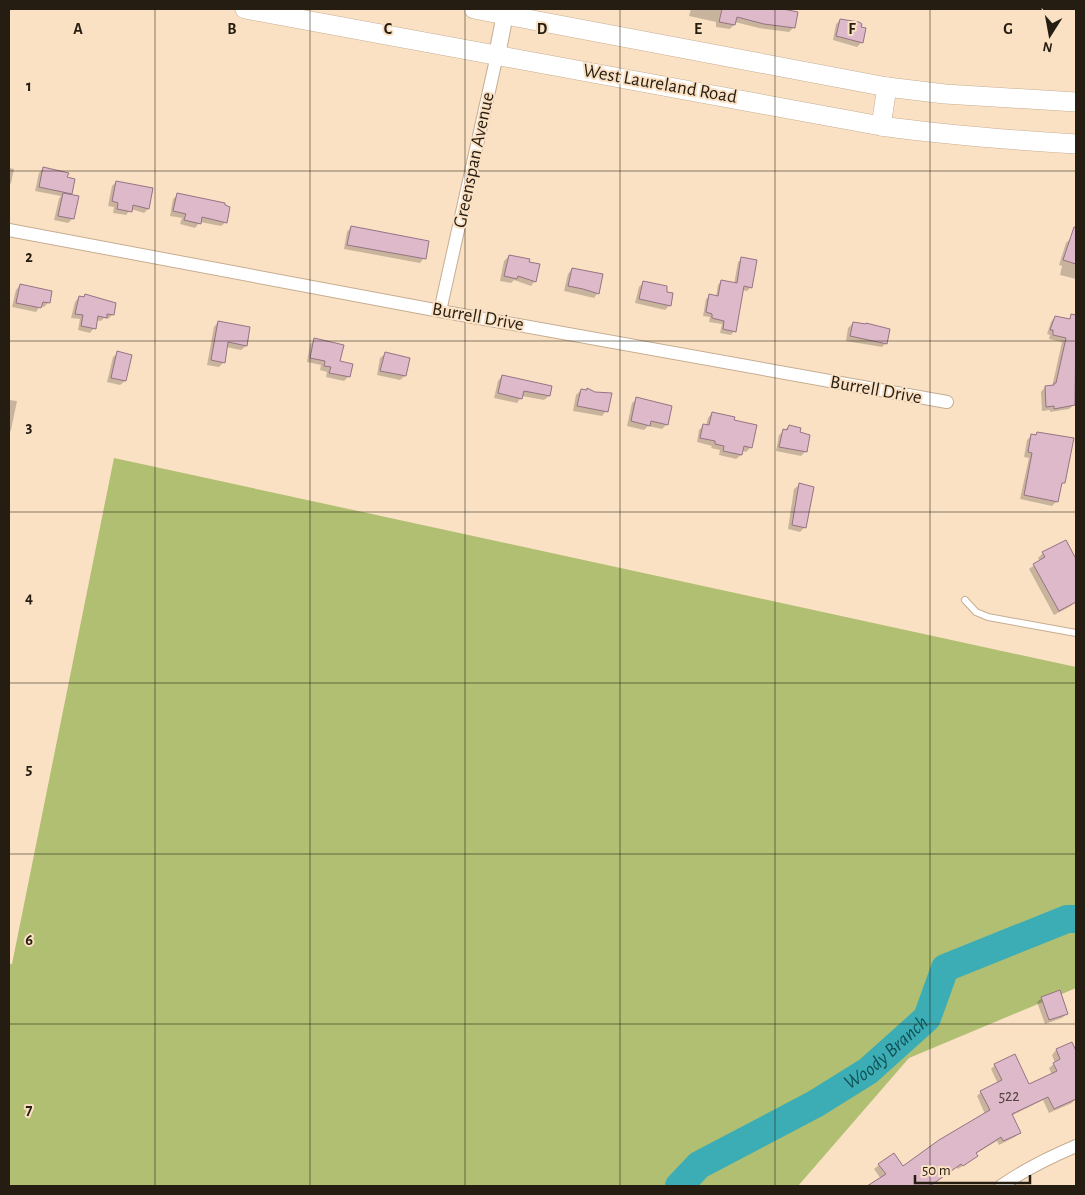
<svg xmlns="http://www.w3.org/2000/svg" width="1085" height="1195" font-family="'Alegreya Sans',sans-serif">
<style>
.green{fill:#b0bf71}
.shadow{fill:#0003}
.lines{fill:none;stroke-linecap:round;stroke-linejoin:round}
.river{stroke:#3cadb5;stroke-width:28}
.building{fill:#deb9ca;stroke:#957383}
.service-casing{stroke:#c6ad91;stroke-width:8}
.minor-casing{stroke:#c6ad91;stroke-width:14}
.tertiary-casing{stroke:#c6ad91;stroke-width:18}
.secondary-casing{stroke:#c6ad91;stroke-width:20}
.service{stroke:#fff;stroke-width:6}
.minor{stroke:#fff;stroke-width:12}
.tertiary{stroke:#fff;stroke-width:16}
.secondary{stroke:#fff;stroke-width:19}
.grid{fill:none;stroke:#261d12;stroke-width:1;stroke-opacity:0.55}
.labels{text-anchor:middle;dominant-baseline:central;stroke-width:4;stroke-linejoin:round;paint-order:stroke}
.number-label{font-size:16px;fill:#544440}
.street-label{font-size:19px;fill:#261d12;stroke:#fbe1c4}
.water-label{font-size:20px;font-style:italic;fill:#115256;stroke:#fbe1c4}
.grid-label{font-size:16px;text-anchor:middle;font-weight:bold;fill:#261d12;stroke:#fbe1c4;stroke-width:4;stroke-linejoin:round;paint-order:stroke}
</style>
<rect width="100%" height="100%" fill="#fbe1c4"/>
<polygon class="green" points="114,458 1076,667 1076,988 909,1058 798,1186 9,1186 9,964 12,964"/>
<g class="shadow">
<polygon points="691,9 785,9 794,27 789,32 759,28 735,22 734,25 730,29 716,27 716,22 689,16"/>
<polygon points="841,20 864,29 861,43 857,47 833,40 836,24"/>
<polygon points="9,168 14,169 11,183 9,185"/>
<polygon points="44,168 66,178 71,193 69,195 73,218 68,223 54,220 59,199 61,196 35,191 39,173"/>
<polygon points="116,182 152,189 148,209 144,213 131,209 126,215 113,213 114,207 108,206 112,186"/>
<polygon points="178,194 226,222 221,226 200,222 195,228 180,224 182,218 170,216 173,199"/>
<polygon points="351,227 424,258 420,263 344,249 347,232"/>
<polygon points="1071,238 1076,240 1076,279 1060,275 1062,266 1059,265 1066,243"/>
<polygon points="509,256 535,281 531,286 514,280 511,283 500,281 504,261"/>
<polygon points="741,259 751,287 747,291 742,290 734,331 731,335 720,333 722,324 709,322 710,317 703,316 706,299 710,296 716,297 718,285 721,281 734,284 738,262"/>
<polygon points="572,269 598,293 594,298 564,291 568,274"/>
<polygon points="643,283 666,293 670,305 665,310 635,303 639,287"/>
<polygon points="20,285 48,303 44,307 40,306 36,312 12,307 16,290"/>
<polygon points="85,295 113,314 108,319 104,318 101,321 96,320 94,328 90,333 78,330 80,319 71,318 75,302 79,297 82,298"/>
<polygon points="1055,317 1076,322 1076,377 1074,405 1069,409 1050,412 1050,410 1042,411 1041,392 1045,387 1052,387 1062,342 1049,339 1050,335 1047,334 1051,322"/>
<polygon points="218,322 246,346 241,350 226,347 224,362 219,367 207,365 214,327"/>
<polygon points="853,323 886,343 882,347 846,341 848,328"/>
<polygon points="315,340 339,362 349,376 344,381 326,377 327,372 320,370 321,365 307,362 310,344"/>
<polygon points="118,353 125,381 120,385 107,382 113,357"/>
<polygon points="385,354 408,359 405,376 400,380 377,375 380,358"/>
<polygon points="502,376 549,396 544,400 522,396 517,403 494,398 498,381"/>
<polygon points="581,390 606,411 602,416 573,411 576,395"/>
<polygon points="637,399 667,424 662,429 648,426 644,430 627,426 632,403"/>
<polygon points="9,400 17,401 11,430 9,434"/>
<polygon points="712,413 732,421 751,447 746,452 742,451 741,455 736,459 719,455 720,450 711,448 712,446 697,442 699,430 704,425 706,426 708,418"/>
<polygon points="789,426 799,433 809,436 805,452 801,456 776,451 779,435"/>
<polygon points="1037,433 1063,483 1060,486 1057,501 1052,506 1020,499 1029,458 1024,457 1027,440 1031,436 1034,436"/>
<polygon points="799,485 805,527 800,532 788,529 794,489"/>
<polygon points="1065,542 1046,577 1076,577 1076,593 1072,595 1075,601 1071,606 1054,615 1029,569 1040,561 1038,558 1043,553"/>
<polygon points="1042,998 1067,1014 1062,1018 1045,1024 1037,1002"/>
<polygon points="1072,1044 1076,1054 1076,1093 1074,1094 1076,1098 1072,1103 1049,1113 1043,1100 1011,1116 1019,1133 1015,1137 999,1145 997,1141 975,1154 976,1156 972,1160 958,1169 956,1167 930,1186 870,1186 881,1179 874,1169 879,1165 903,1167 985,1114 977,1096 981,1092 998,1084 991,1069 995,1065 1029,1085 1052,1075 1049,1068 1055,1063 1052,1055 1056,1050"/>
</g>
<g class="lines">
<path class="river" id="s1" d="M679,1186l20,-21 116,-61 53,-33 59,-53 18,-50 122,-49h9"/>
</g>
<g class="building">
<polygon points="722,9 783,9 798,12 795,28 764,24 737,17 735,25 719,22"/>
<polygon points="840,19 859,22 862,24 861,27 866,28 863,43 836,36"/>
<polygon points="43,167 69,173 67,177 75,179 72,194 39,187"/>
<polygon points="116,181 153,188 149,209 133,205 132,212 117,209 118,203 112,201"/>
<polygon points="63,193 79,196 74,219 58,216"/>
<polygon points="177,193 225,203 225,205 230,207 227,223 202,217 201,224 184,220 186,214 173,211"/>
<polygon points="351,226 429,241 426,259 347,245"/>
<polygon points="1074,227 1076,227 1076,264 1063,260"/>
<polygon points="509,255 530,259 529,262 540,264 536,282 518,276 517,279 504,276"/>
<polygon points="741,257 757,260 752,288 744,286 736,332 723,329 724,321 712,318 712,314 706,312 709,294 718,296 721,280 737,283"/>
<polygon points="572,268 603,274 599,294 583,289 568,286"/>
<polygon points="643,281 667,286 667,292 673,293 671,306 639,299"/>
<polygon points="20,284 52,291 50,303 43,302 41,308 16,303"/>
<polygon points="85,294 116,303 114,315 107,314 107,318 98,316 96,329 81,326 83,315 75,314 79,296 84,297"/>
<polygon points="1071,314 1076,315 1075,405 1054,409 1054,406 1046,407 1045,386 1054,385 1054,383 1056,383 1066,338 1053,335 1053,330 1050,330 1055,316 1070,319"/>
<polygon points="218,321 250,327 247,346 228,342 225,363 211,360"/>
<polygon points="853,322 866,324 866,323 890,329 887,344 850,336"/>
<polygon points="314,338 344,345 340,361 353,364 350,377 329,373 331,367 324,366 325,361 310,358"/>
<polygon points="117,351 132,355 126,381 111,378"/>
<polygon points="385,352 410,358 406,376 380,371"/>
<polygon points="502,375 552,386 550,396 524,391 522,399 498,393"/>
<polygon points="587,388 595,392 612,393 608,412 577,406 581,389 587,390"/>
<polygon points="636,397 672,406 668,425 651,421 650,426 631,421"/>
<polygon points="712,412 735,417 734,420 757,425 752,448 744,446 742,455 723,451 724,446 715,444 715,441 700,438 703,424 709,425"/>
<polygon points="789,425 801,428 800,432 810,435 807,452 779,447 783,429 787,430"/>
<polygon points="1037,432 1074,438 1065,483 1062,483 1058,502 1024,495 1032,453 1028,452 1031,434 1036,435"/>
<polygon points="799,483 814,487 806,528 792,525"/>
<polygon points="1066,540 1076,559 1076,602 1059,611 1033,564 1045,557 1042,552"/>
<polygon points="1060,990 1068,1014 1049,1020 1041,997"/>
<polygon points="1072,1042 1076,1051 1076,1099 1054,1109 1048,1097 1012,1114 1021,1133 1003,1141 1001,1137 976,1153 978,1156 963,1166 961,1164 930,1186 867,1186 886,1174 878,1164 894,1153 903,1166 939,1140 988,1111 990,1110 980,1091 1002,1080 994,1064 1015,1054 1029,1084 1057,1071 1053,1063 1060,1059 1056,1049"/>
</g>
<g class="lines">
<defs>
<polyline id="service" points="965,600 976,612 988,617 1076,633"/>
<g id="minor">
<polyline points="9,230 440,311 947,402"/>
<polyline points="440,311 497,55"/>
<path d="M1001,1186c23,-16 49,-29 75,-40"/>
</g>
<polyline id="tertiary" points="497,55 506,9"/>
<g id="secondary">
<path d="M245,9l636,117c65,9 130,14 195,18"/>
<polyline points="474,9 887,87 945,94 1076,102"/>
<polyline points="881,126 887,87"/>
</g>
</defs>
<use href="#service" class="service-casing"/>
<use href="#minor" class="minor-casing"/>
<use href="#tertiary" class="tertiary-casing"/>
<use href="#secondary" class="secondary-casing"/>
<use href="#service" class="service"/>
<use href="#minor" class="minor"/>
<use href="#tertiary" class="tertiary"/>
<use href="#secondary" class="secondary"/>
</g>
<path class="grid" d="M155,9v1177M310,9v1177M465,9v1177M620,9v1177M775,9v1177M930,9v1177M9,171h1067M9,341h1067M9,512h1067M9,683h1067M9,854h1067M9,1024h1067"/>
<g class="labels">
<g class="number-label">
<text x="1009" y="1096">522</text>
</g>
<g class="street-label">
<text transform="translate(660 84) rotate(10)">West Laureland Road</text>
<text transform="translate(474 160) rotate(-78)">Greenspan Avenue</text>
<text transform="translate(478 317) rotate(10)">Burrell Drive</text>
<text transform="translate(876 390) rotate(10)">Burrell Drive</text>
</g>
<g class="water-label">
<text stroke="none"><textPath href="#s1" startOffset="248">Woody Branch</textPath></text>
</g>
</g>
<g class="grid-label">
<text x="78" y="34">A</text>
<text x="232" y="34">B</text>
<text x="388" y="34">C</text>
<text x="542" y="34">D</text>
<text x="698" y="34">E</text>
<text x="852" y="34">F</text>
<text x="1008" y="34">G</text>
<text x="29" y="91">1</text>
<text x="29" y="262">2</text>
<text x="29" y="432">3</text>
<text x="29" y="603">4</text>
<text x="29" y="774">5</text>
<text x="29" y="945">6</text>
<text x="29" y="1115">7</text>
</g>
<rect width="1085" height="1195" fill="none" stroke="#261d12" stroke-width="20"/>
<g transform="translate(1050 35) rotate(191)" stroke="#fbe1c4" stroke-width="4" paint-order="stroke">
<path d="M0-4L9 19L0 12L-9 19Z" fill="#261d12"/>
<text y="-8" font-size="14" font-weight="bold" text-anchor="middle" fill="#261d12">N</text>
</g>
<path d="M915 1175v8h115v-8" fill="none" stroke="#261d12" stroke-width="2.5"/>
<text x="922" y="1175" font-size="15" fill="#261d12" stroke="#fbe1c4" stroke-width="4" paint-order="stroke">50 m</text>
</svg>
